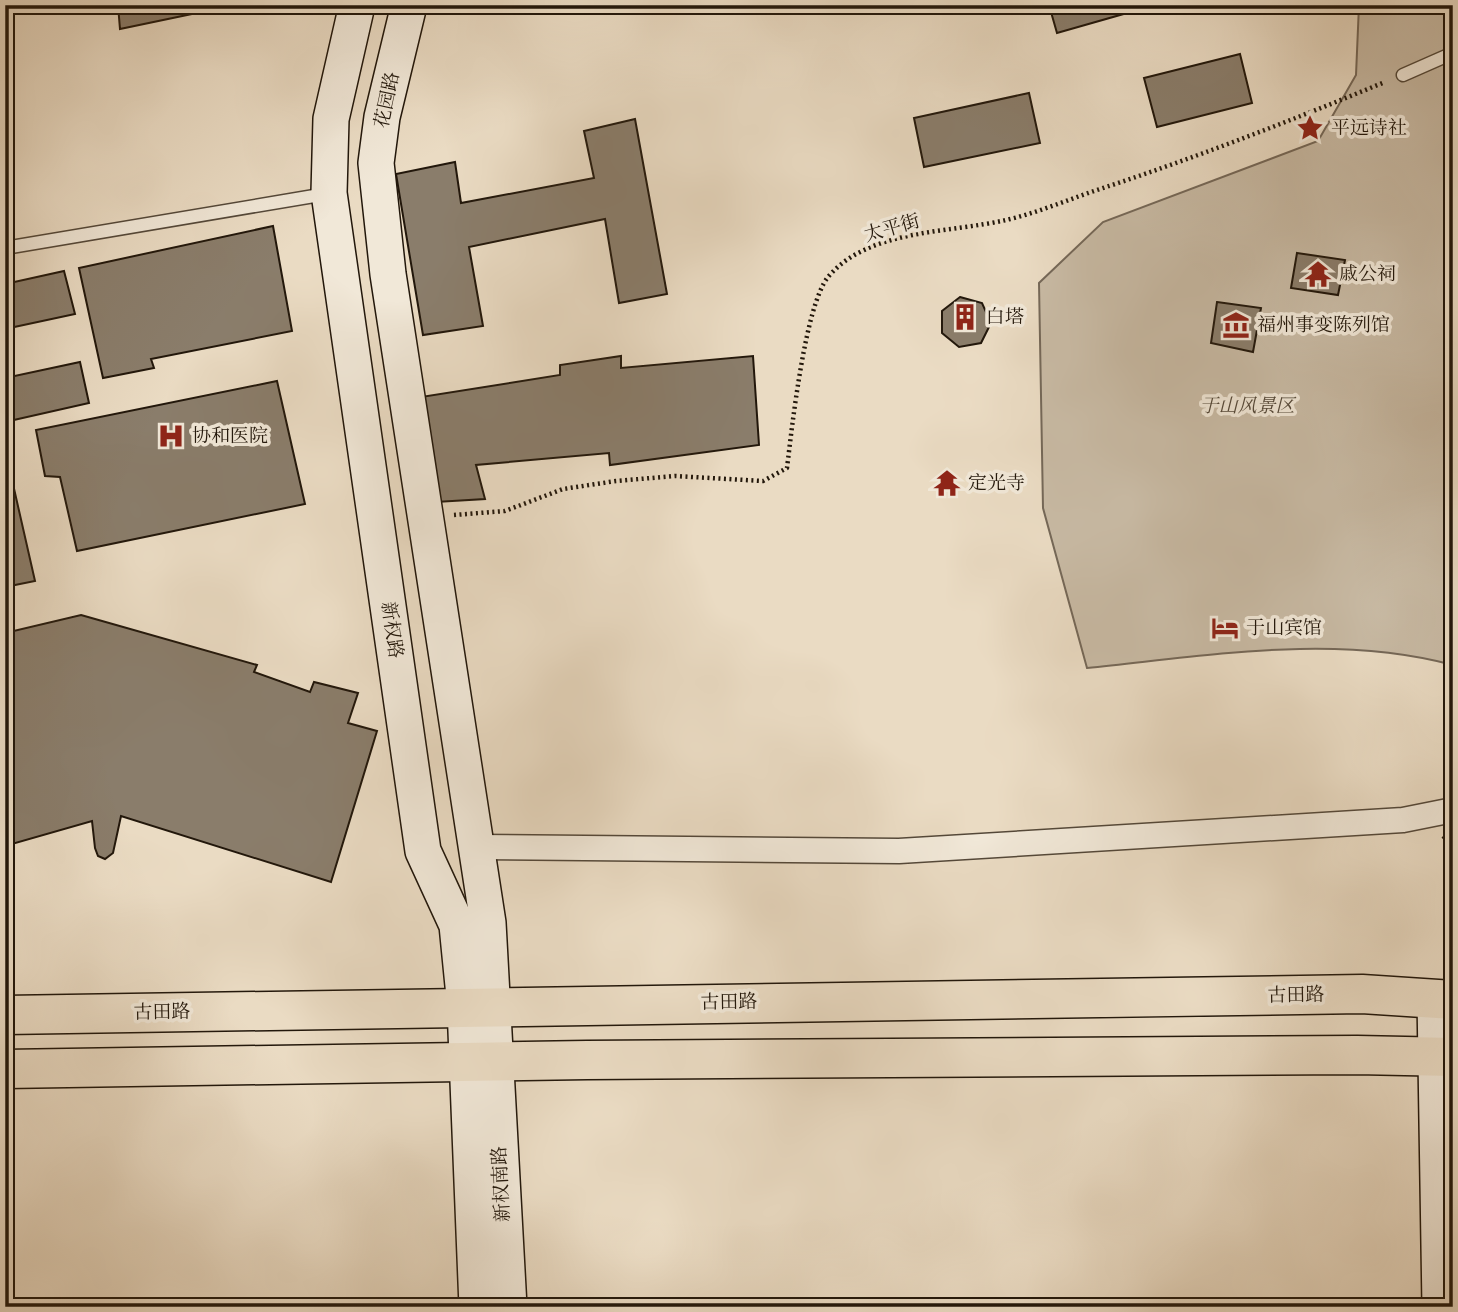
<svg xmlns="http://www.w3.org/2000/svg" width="1458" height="1312" font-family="'IM FELL French Canon','Noto Serif SC',serif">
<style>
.green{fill:#c8baa4;stroke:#756858;stroke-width:2}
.building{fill:#8a7d6b;stroke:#22170b;stroke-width:2}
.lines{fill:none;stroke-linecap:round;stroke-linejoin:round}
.lane-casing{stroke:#544839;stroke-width:15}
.street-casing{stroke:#544839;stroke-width:27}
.secondary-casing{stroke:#22170b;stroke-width:38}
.primary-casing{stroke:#22170b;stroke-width:41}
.path{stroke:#22170b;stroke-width:4.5;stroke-dasharray:2 3.5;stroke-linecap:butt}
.lane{stroke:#f1e8d8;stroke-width:12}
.street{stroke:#f1e8d8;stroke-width:24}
.secondary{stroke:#f1e8d8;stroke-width:35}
.primary{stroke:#eadbc3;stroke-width:38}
.labels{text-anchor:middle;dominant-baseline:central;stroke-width:7;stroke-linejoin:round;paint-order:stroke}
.street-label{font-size:19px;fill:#22170b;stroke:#f1e8d8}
.poi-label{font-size:19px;fill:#22170b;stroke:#f1e8d8;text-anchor:start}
.park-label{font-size:19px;font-style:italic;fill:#544839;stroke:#f1e8d8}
</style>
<rect width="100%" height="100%" fill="#eadbc3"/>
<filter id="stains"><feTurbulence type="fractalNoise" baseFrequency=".00286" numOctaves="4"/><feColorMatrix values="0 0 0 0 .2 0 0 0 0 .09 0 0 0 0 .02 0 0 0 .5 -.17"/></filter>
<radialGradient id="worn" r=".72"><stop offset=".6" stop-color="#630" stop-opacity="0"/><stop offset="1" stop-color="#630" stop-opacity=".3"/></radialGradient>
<path class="green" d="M1359,5h94v660c-119,-32 -246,-9 -366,3l-44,-160 -4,-225 64,-61 215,-81 38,-66z"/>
<g class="building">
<polygon points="118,5 235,5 120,29"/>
<polygon points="1049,5 1147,5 1148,7 1057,33"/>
<polygon points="1240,54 1252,103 1157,127 1144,78"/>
<polygon points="1029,93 1040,143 924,167 914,118"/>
<polygon points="635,119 667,294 619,303 605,219 469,247 483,326 423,335 396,174 455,162 461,203 594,178 584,131"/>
<polygon points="273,226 292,331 151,359 154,368 103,378 79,268"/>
<polygon points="1297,253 1345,260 1338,295 1291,288"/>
<polygon points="64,271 75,314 5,329 5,284"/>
<polygon points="960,297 982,303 991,323 981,343 959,347 942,333 942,311"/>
<polygon points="1217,302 1261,308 1253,352 1211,343"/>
<polygon points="621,356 621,368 753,356 759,445 610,465 609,453 476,465 485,499 436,502 421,397 560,375 560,365"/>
<polygon points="80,362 89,403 5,422 5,378"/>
<polygon points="277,381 305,504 77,551 60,477 45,476 36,430"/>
<polygon points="5,449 35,581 5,587"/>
<polygon points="81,615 257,665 254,672 310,692 314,682 358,693 348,723 377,731 331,882 121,816 113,853 105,859 98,856 95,848 92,821 5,846 5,633"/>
</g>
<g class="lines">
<defs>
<g id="lane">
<polyline points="1403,75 1453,53"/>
<polyline points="5,248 326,194"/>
</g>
<polyline id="street" points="476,847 899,851 1403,820 1453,810"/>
<g id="secondary">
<polyline points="357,5 331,119 329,193 423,851 457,925 465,1006 477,1307"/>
<polyline points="409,5 382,117 376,163 388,274 488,923 509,1307"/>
<polyline points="1435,998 1440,1307"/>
</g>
<g id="primary">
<polyline points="5,1015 1362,994 1453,1000"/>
<polyline points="5,1069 587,1060 1357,1055 1453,1057"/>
</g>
</defs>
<use href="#lane" class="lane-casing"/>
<use href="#street" class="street-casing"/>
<use href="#secondary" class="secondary-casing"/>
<use href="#primary" class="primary-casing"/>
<g class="path">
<path d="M454,515l51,-4 58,-22 53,-8 59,-5 88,5 24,-13c5,-41 18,-162 41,-191 40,-48 122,-44 178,-57 31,-7 61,-20 91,-30 98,-32 193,-69 288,-108"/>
<polyline points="1443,836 1453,845"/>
</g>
<use href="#lane" class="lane"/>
<use href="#street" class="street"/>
<use href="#secondary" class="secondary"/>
<use href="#primary" class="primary"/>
</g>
<defs>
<symbol id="sight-bare" viewBox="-9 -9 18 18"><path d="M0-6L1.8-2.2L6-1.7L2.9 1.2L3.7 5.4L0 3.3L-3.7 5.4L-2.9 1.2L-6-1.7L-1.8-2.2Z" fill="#8f2418" stroke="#f1e8d8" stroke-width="2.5" paint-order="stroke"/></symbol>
<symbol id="temple-bare" viewBox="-9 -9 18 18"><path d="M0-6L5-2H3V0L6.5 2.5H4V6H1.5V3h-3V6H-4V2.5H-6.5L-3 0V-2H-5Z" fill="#8f2418" stroke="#f1e8d8" stroke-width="2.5" paint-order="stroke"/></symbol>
<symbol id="building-bare" viewBox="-9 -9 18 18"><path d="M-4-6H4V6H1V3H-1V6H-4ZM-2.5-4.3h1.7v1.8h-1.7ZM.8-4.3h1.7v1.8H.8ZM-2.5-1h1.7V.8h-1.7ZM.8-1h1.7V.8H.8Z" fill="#8f2418" stroke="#f1e8d8" stroke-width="2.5" paint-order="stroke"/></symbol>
<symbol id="museum-bare" viewBox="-9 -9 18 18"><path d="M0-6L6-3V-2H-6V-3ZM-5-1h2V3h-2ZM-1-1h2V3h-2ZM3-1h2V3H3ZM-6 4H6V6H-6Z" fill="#8f2418" stroke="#f1e8d8" stroke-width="2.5" paint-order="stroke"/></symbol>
<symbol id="hospital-bare" viewBox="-9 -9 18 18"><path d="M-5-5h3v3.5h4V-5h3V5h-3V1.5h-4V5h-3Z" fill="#8f2418" stroke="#f1e8d8" stroke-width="2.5" paint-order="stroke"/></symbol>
<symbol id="hotel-bare" viewBox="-9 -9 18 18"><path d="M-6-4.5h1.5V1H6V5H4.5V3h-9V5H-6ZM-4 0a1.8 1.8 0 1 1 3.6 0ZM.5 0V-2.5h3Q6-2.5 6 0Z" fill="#8f2418" stroke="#f1e8d8" stroke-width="2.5" paint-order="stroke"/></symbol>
</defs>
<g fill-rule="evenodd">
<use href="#sight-bare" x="1291" y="109" width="38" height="38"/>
<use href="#temple-bare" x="1299" y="255" width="38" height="38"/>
<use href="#building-bare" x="946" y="298" width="38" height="38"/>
<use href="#museum-bare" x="1217" y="306" width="38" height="38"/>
<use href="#hospital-bare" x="152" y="417" width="38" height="38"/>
<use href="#temple-bare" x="928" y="464" width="38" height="38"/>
<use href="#hotel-bare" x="1206" y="609" width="38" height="38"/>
</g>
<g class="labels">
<g class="street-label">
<text transform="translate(387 100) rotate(-78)">花园路</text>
<text transform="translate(892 228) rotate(-16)">太平街</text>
<text transform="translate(392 630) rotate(82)">新权路</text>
<text transform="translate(1296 995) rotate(-1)">古田路</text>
<text transform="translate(729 1002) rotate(-1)">古田路</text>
<text transform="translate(162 1012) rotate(-1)">古田路</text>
<text transform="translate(501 1184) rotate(-93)">新权南路</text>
</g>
<g class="poi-label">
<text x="1331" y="128">平远诗社</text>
<text x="1339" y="274">戚公祠</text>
<text x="986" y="317">白塔</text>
<text x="1257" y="325">福州事变陈列馆</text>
<text x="192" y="436">协和医院</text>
<text x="968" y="483">定光寺</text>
<text x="1246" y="628">于山宾馆</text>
</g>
<g class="park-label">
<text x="1247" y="406">于山风景区</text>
</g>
</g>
<rect width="1458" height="1312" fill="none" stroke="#eadbc3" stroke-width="28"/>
<rect x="7" y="7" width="1444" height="1298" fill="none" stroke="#22170b" stroke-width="3.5"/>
<rect x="14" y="14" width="1430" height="1284" fill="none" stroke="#22170b" stroke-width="2"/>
<rect width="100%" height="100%" filter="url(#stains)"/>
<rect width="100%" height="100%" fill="url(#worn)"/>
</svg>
